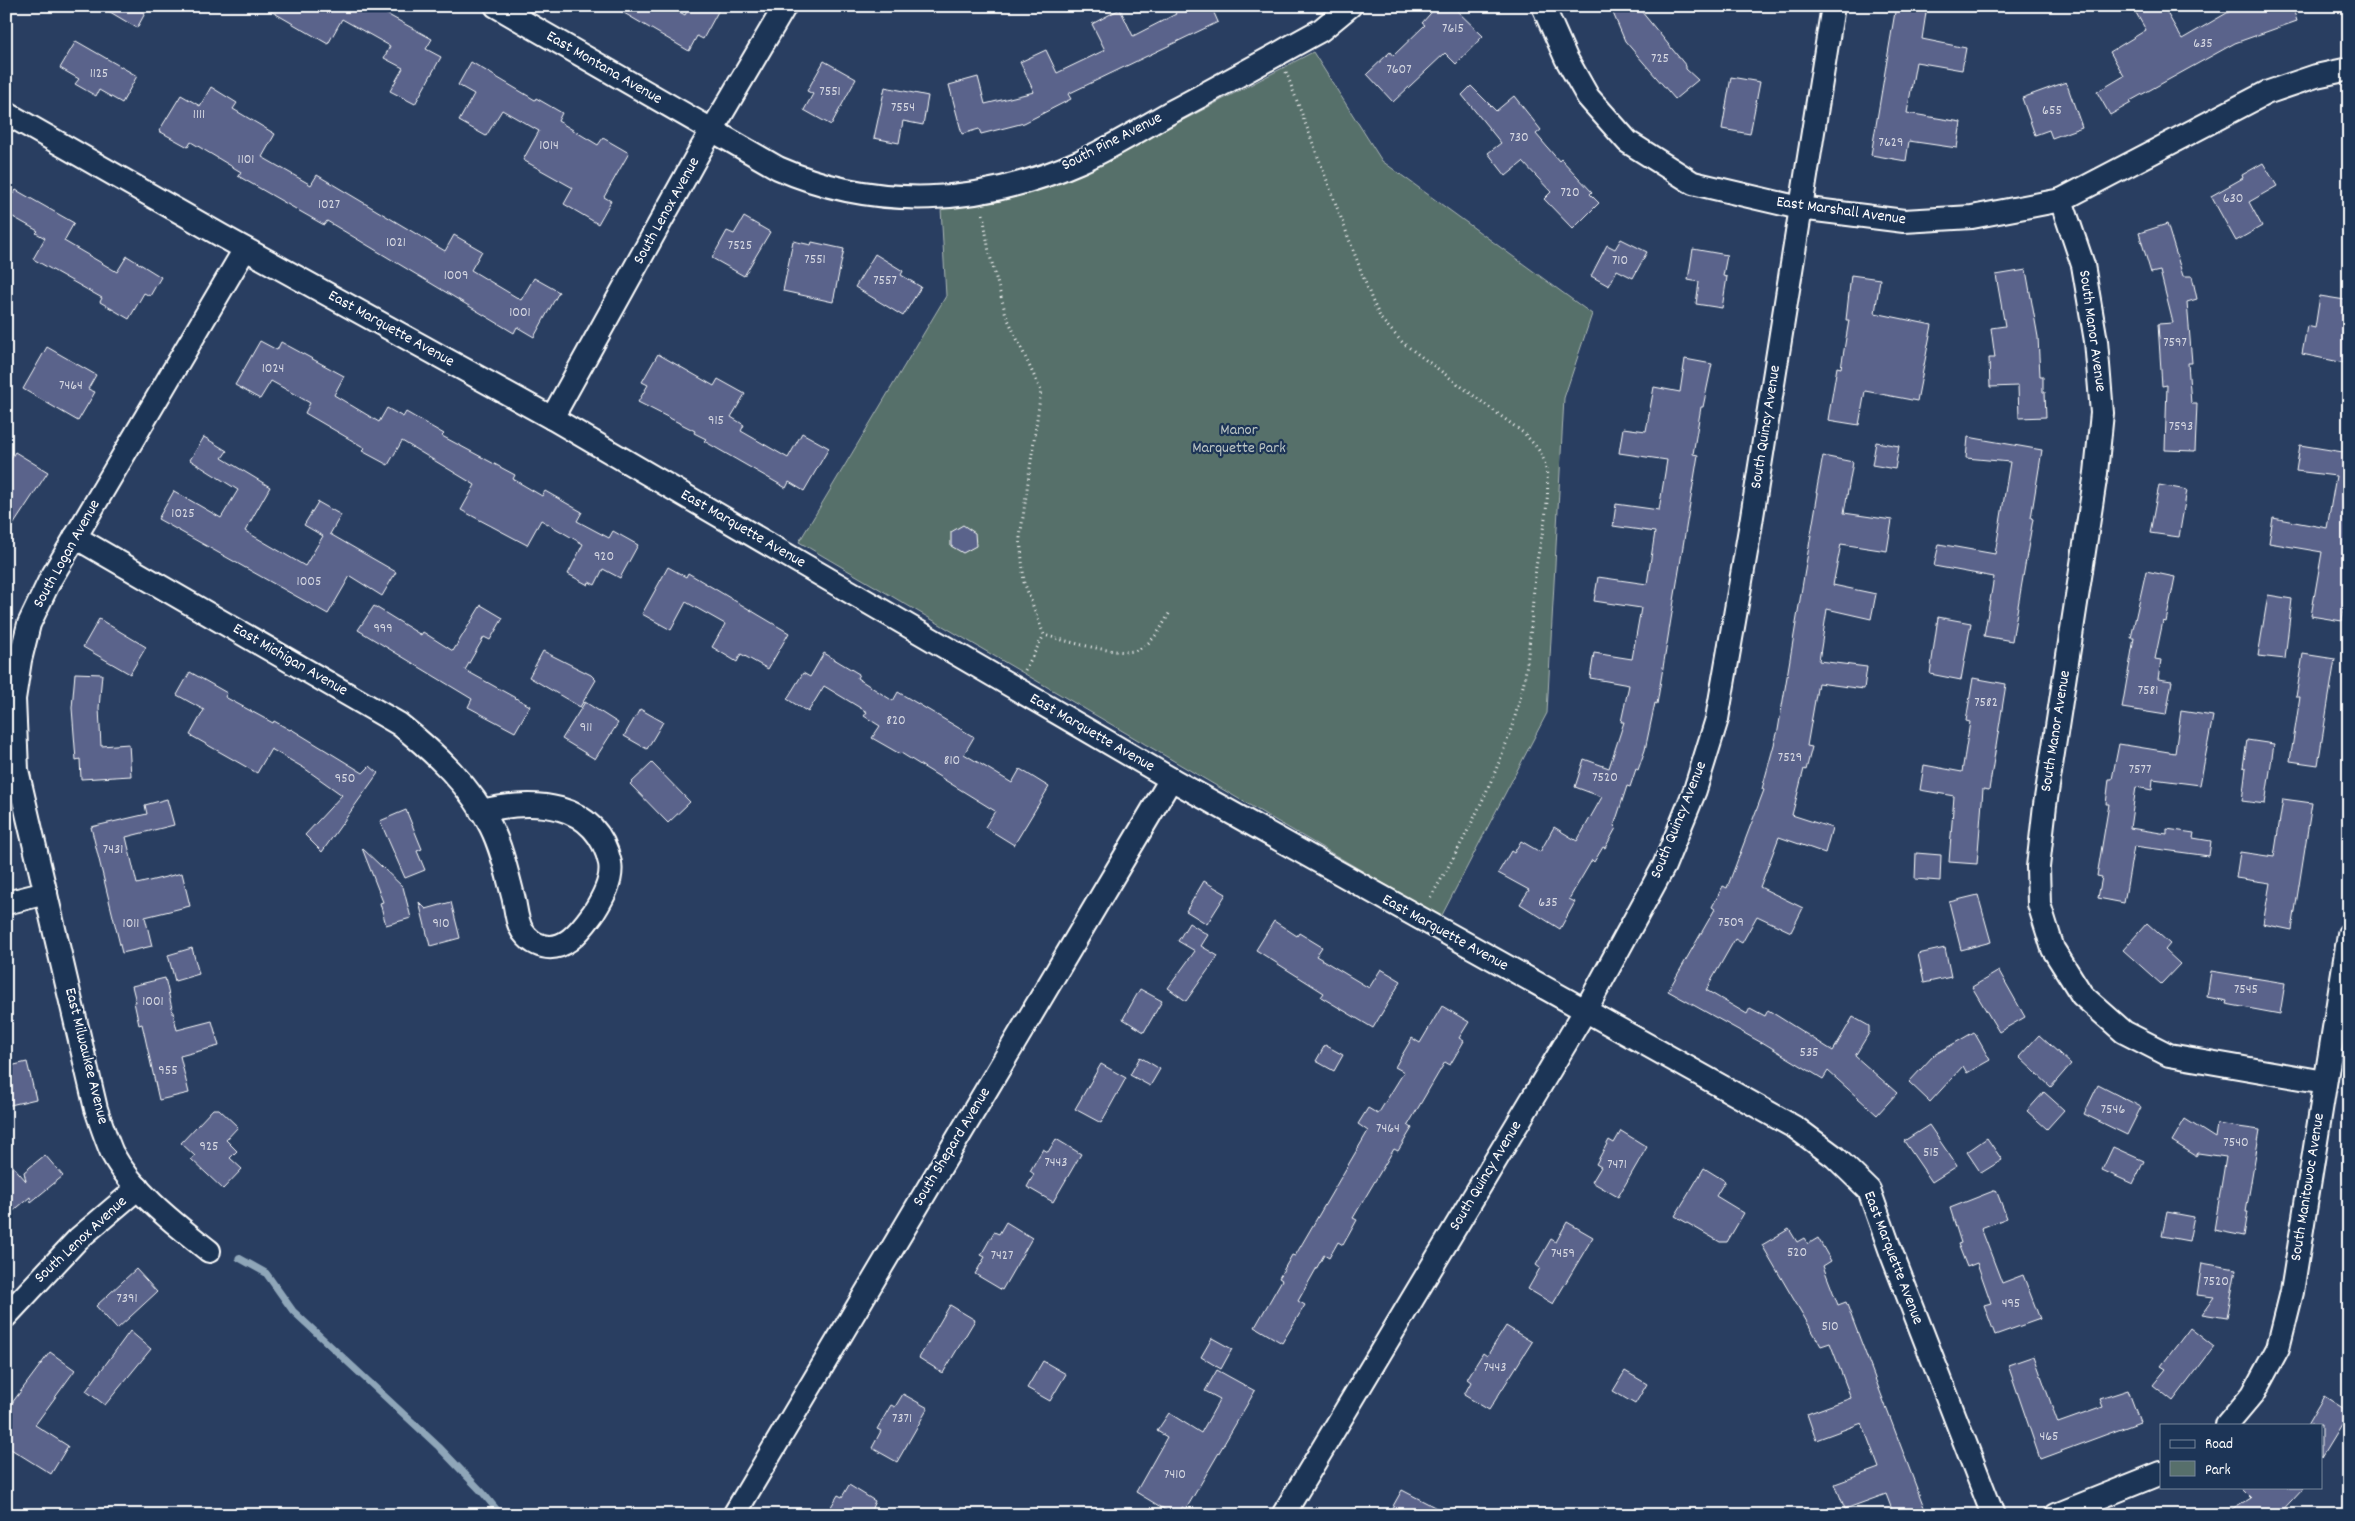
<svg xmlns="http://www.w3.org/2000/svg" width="2355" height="1521" font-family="Dekko,sans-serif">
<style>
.green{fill:#576f6b;stroke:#abb7b5}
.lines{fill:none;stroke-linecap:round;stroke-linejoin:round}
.stream{stroke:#8fa6b9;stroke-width:7}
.building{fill:#5a648b;stroke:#fff}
.minor-casing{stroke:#fff;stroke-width:26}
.path{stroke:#fff;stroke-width:3;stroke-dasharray:1 4;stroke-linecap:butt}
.minor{stroke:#1d3557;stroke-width:22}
.labels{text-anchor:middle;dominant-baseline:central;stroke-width:4.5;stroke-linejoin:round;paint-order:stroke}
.number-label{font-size:14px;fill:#d6d8e2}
.street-label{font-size:16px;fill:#fff;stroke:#1d3557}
.park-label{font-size:16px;fill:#bcc5c4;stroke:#1d3557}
</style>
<rect width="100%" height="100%" fill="#293e61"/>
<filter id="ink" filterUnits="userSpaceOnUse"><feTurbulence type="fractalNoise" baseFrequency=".02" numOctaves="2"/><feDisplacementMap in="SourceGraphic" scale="10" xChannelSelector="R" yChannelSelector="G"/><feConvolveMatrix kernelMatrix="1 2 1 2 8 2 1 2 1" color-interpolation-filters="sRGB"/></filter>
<g filter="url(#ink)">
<polygon class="green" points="1313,52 1382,161 1592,314 1564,398 1547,713 1441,917 799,542 946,296 941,208 995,202 1034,192 1113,157"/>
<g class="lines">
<polyline class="stream" points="239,1258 266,1273 293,1311 439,1447 483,1493 501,1515"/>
</g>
<g class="building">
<polygon points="100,6 149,6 137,28"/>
<polygon points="262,6 372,6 432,39 426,49 441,57 415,104 390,91 403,68 384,58 390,46 342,19 328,44"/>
<polygon points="612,6 669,6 685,15 690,6 721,6 703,39 697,36 689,51"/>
<polygon points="1172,6 1211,6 1218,22 1068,94 1071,99 1024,123 981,134 979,129 962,134 949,85 978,77 985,104 1034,92 1020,62 1046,50 1057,73 1105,50 1092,24 1120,9 1133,36 1176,14"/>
<polygon points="1437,6 1452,6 1483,36 1456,64 1445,53 1393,102 1367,74 1390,52 1393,56 1425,25 1422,23"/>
<polygon points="1610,6 1637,6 1686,66 1686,69 1698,80 1675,99 1625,41"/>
<polygon points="1896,6 1927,6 1922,39 1966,48 1962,70 1916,62 1907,113 1961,122 1957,148 1909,141 1906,161 1871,155"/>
<polygon points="2132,6 2163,6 2182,39 2232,10 2244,6 2292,6 2297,21 2235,43 2130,101 2131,103 2110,115 2097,92 2124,76 2110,52 2146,30"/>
<polygon points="76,41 137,76 122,103 99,90 96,96 75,84 79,79 60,68"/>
<polygon points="824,61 856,79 831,125 804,110 813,94 807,91"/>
<polygon points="471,62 535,100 536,98 562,113 558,121 598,145 603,138 629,153 604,197 611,201 598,224 564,204 573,188 523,160 539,131 502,110 486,136 459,121 474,94 458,85"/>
<polygon points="1731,77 1760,82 1750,134 1722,129"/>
<polygon points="2066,82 2082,127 2052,138 2049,130 2035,135 2022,98"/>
<polygon points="1471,86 1496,111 1514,96 1541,130 1536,134 1559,161 1561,159 1592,192 1590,194 1599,203 1573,229 1544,199 1551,192 1523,162 1506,176 1488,153 1501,143 1462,95"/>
<polygon points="211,87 237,103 233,109 275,134 262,157 311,185 317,175 445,251 454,235 482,251 471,270 521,300 534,278 559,292 534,337 517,327 514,333 327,221 324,225 238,176 241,172 191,142 188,147 159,131 181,95 200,106"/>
<polygon points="885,87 928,96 923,125 903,121 899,143 874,138"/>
<polygon points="2263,163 2277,186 2249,202 2262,226 2236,241 2211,196 2243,178 2242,175"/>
<polygon points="6,190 13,194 16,190 74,223 64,241 117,272 127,256 161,277 150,296 144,293 129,319 100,302 102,298 33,259 45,238 36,233 38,231 6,213"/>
<polygon points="744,217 770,232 744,276 712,258 727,231 734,234"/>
<polygon points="2167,224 2183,276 2192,276 2197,299 2187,302 2192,363 2188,363 2191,404 2197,404 2195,451 2165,450 2167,385 2162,386 2158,324 2173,323 2160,271 2151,273 2139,233"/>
<polygon points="1621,239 1647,252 1633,278 1617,270 1609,286 1591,276 1607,245 1615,249"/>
<polygon points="793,241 811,245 812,242 844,249 833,302 783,291"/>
<polygon points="1693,249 1727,255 1723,276 1727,277 1722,308 1696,304 1699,282 1688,280"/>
<polygon points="875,254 903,271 901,275 921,287 903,316 855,287"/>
<polygon points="2026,270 2038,337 2040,376 2043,376 2043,392 2045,392 2046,417 2019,418 2018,386 1990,387 1989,358 1995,358 1991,328 2005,326 1996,275"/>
<polygon points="1851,275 1880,279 1875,313 1932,325 1917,401 1865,391 1859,425 1828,420 1837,367 1841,368 1849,320 1846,320"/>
<polygon points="2320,296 2345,300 2342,317 2349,318 2349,364 2302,354 2307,326 2315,328"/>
<polygon points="260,341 277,350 281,342 344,376 334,395 379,422 387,408 403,417 406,412 444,434 442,436 515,475 513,479 542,496 545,491 582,512 577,521 609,538 613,531 638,545 620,578 603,569 595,585 589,582 588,585 568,574 583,544 541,520 527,545 461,510 475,485 402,441 388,465 362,451 365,448 305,413 310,403 271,381 260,399 235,385"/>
<polygon points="47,347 96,375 88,389 95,392 78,421 23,389"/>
<polygon points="658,354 714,386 718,379 745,394 731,417 744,425 741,431 788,458 802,433 829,448 804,491 789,482 786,488 704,441 706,439 694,433 695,431 638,402 648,385 642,382"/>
<polygon points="1685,359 1712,364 1703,407 1701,407 1693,454 1698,455 1657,704 1655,703 1645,750 1638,770 1636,769 1630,787 1627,786 1614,826 1616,828 1605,848 1603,847 1594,862 1592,860 1569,899 1575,902 1560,929 1520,904 1529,890 1498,873 1511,851 1514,853 1521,841 1540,852 1554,827 1577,841 1602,797 1575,787 1584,759 1609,768 1624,722 1621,722 1629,685 1590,678 1594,653 1632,659 1641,608 1594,601 1598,577 1647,584 1655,532 1613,526 1616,504 1659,510 1667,460 1619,453 1623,428 1646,431 1654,387 1680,392"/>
<polygon points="204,437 227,451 222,458 270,487 245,531 305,566 323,536 304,525 318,502 341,515 330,534 396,572 382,596 350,576 328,614 158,519 174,491 221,518 238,490 190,460"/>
<polygon points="1968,437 2042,450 2031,518 2033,519 2012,641 1984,636 1994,577 1934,566 1939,544 1995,554 2010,462 1966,458"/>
<polygon points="1876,442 1899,446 1895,469 1872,465"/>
<polygon points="2300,445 2349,453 2349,580 2342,621 2311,616 2322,552 2269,543 2273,518 2327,528 2336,476 2296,471"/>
<polygon points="15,452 48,472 6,536 6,466"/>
<polygon points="1823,456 1853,462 1844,513 1892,520 1887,551 1841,544 1833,585 1876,594 1871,619 1827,609 1819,661 1867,667 1864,689 1818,683 1807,746 1812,747 1806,770 1804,769 1792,815 1832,828 1825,853 1779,837 1760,887 1803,908 1791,932 1757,916 1742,943 1735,939 1706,990 1747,1014 1750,1008 1765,1016 1768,1010 1833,1051 1853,1017 1869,1026 1869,1033 1855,1056 1897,1093 1877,1115 1828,1071 1823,1079 1762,1042 1762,1043 1668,991 1715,909 1712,907 1723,886 1727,888 1764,790 1762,789 1778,730 1818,493 1816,493"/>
<polygon points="2159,485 2187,490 2179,537 2150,533"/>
<polygon points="963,525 975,533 976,546 963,553 951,546 951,532"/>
<polygon points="668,567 686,577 688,573 789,633 768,669 741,654 737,662 712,647 725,624 686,602 671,630 642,614"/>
<polygon points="2146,571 2175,577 2166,622 2163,621 2155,659 2161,660 2158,679 2172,681 2166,715 2122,708 2134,638 2131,638"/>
<polygon points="2268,595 2292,599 2285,659 2258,656"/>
<polygon points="481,605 503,618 490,640 484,637 465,670 530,706 515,732 468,707 472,699 358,630 374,606 421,635 423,632 453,651"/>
<polygon points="1938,617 1971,623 1961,680 1930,674"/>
<polygon points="99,619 146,647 130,674 83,647"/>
<polygon points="543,651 591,675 596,680 580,707 529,677"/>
<polygon points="824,653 859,674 857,678 893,701 898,692 974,737 964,754 1012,783 1020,769 1049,787 1014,845 985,827 995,811 901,753 900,754 872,738 880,726 864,716 867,712 824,686 808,712 787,699 803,673 810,677"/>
<polygon points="2303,654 2335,659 2318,765 2290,761 2300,697 2296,697"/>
<polygon points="190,672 227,693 225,697 273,723 274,721 290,730 291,729 363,773 370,766 378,773 322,852 305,835 342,795 304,768 271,749 257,773 190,735 204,710 177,695"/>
<polygon points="75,673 102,674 99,708 101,746 129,744 131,776 81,779 80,759 76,760 72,708"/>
<polygon points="1973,678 2006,684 1989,790 1983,789 1977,864 1949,862 1954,796 1920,790 1924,765 1962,772 1970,722 1966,721"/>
<polygon points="585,702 618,723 595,759 562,739"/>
<polygon points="640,709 663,722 647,749 624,736"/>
<polygon points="2181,711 2213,716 2200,785 2153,779 2152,790 2136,787 2130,828 2167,834 2167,829 2194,833 2193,838 2211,841 2209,856 2134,846 2124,903 2098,898 2102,877 2097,876 2109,804 2106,804 2109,779 2112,779 2119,744 2175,753"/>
<polygon points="2247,740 2274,744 2265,804 2242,801 2246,768 2243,767"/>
<polygon points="652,763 690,802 668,823 630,784"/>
<polygon points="167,799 174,825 126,837 137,884 182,873 190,906 145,917 152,946 122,953 91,827 147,814 145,805"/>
<polygon points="2283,799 2312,803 2292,930 2263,924 2270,883 2236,878 2240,852 2274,857"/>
<polygon points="406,810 422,849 417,851 425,870 405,878 380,821"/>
<polygon points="362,848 403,887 411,918 386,925 380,903 383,902"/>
<polygon points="1916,853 1941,855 1940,881 1915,879"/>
<polygon points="1204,881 1226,894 1207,924 1186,911"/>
<polygon points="1978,895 1991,942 1961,950 1949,902"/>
<polygon points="419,902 426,909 451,902 460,938 430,946"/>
<polygon points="1274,921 1297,936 1299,933 1322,947 1316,956 1369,988 1381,969 1401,981 1373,1028 1321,997 1324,993 1256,950"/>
<polygon points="1189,923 1208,935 1201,946 1218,956 1186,1001 1168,988 1195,951 1178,941"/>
<polygon points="2147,923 2170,944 2165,950 2180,964 2161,984 2123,950"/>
<polygon points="192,948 199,974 175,981 168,955"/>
<polygon points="1945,948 1951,977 1924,983 1918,954"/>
<polygon points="1999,971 2025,1017 1999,1032 1972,987"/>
<polygon points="2211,971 2285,983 2280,1014 2226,1004 2227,1001 2207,997"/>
<polygon points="165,978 177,1030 212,1021 219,1046 180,1056 189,1093 159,1100 142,1024 139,1025 134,1002 136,1002 132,986"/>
<polygon points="1140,989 1162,1001 1144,1032 1123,1019"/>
<polygon points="1442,1006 1469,1022 1459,1038 1464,1041 1450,1065 1445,1062 1408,1125 1412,1128 1398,1151 1394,1149 1353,1218 1357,1220 1343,1245 1338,1242 1329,1258 1324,1255 1298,1301 1305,1305 1282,1343 1255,1327 1282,1280 1279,1278 1292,1255 1295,1256 1368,1131 1358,1124 1368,1108 1378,1114 1404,1072 1395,1067 1412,1038 1420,1043"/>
<polygon points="1974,1032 1990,1060 1967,1073 1963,1066 1930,1102 1909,1082 1934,1055"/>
<polygon points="2039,1035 2071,1064 2051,1087 2019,1057"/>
<polygon points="1325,1045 1343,1055 1334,1071 1316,1061"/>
<polygon points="1140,1057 1160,1069 1150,1086 1130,1075"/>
<polygon points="27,1062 36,1099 6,1106 6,1067"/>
<polygon points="1101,1064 1126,1078 1101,1123 1075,1109"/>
<polygon points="2098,1085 2141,1107 2127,1135 2084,1114"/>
<polygon points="2044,1092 2064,1110 2047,1129 2027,1111"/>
<polygon points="213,1109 219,1109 238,1127 226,1140 237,1151 230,1158 242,1169 223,1189 191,1159 195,1156 181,1143"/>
<polygon points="2185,1119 2215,1138 2217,1124 2260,1130 2246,1212 2248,1212 2244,1236 2214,1230 2226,1157 2198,1153 2196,1156 2172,1141"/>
<polygon points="1929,1125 1957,1166 1932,1182 1904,1141"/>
<polygon points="1621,1131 1647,1147 1618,1197 1592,1182 1601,1167 1596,1164 1609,1140 1614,1143"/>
<polygon points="1987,1138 2002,1160 1981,1173 1967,1152"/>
<polygon points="1056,1139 1081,1154 1053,1202 1027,1187 1034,1174 1030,1171 1043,1149 1048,1152"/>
<polygon points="2113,1147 2144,1161 2133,1184 2102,1170"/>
<polygon points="45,1155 63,1176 31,1202 30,1197 6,1217 6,1158 26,1181 24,1172"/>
<polygon points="1704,1168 1725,1181 1716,1196 1744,1213 1727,1242 1720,1242 1675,1216"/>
<polygon points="1996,1190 2007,1218 1981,1228 2002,1283 2023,1275 2040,1319 1995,1335 1984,1305 1991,1303 1977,1263 1967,1267 1958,1244 1961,1243 1950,1208"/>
<polygon points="2167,1212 2194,1217 2189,1241 2162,1236"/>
<polygon points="1006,1222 1032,1238 1002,1290 975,1274 985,1257 981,1255 994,1232 999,1234"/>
<polygon points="1567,1222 1593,1237 1553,1304 1528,1289 1540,1268 1536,1265 1551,1239 1556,1242"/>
<polygon points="1789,1229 1797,1242 1804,1238 1808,1244 1818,1238 1831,1261 1823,1266 1838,1305 1846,1302 1927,1515 1894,1515 1886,1494 1845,1509 1835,1484 1879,1468 1862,1423 1816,1440 1807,1414 1851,1398 1830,1343 1821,1346 1762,1245"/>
<polygon points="2202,1263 2236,1269 2227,1318 2202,1314 2214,1297 2197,1295"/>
<polygon points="136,1269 157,1292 117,1329 96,1306"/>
<polygon points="950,1305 975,1320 943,1373 919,1358"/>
<polygon points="1506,1326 1532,1342 1489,1410 1464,1395 1471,1382 1467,1379 1483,1353 1487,1356"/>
<polygon points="2190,1328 2214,1347 2173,1401 2153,1385 2166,1369 2161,1366"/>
<polygon points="130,1331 151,1349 105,1405 86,1391"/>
<polygon points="1212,1338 1232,1349 1221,1369 1201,1357"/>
<polygon points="50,1352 75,1370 35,1425 68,1446 51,1474 6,1446 6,1411"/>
<polygon points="2034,1356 2058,1423 2103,1407 2100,1399 2128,1390 2140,1422 2040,1459 2008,1365"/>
<polygon points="1043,1361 1066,1374 1050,1401 1027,1388"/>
<polygon points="1217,1370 1255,1391 1186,1509 1182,1507 1178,1515 1174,1515 1136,1492 1167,1437 1157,1431 1169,1413 1201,1433 1220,1399 1205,1391"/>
<polygon points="1625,1371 1647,1384 1635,1404 1613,1391"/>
<polygon points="903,1394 928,1408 897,1462 872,1448 881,1431 877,1429 891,1405 895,1407"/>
<polygon points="2324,1396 2349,1412 2321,1458 2321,1425 2307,1425"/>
<polygon points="849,1485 875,1501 869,1515 826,1515 838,1495 842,1497"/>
<polygon points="2240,1487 2304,1487 2278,1515 2224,1515 2251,1498"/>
<polygon points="1402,1490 1450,1515 1388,1515"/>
</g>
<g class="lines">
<defs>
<g id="minor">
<path d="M496,6l282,162c98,43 204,37 301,-6 31,-13 60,-32 90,-49 51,-27 101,-55 152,-83l29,-24"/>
<polyline points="1543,6 1566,58 1588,97 1628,142 1693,183 1800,208 1904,221 1972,217 2061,200 2266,93 2316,76 2349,69"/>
<polyline points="6,113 222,236 552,418 1171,779 1796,1128 1835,1157 1869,1190 1891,1252 1993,1515"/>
<polyline points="2061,200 2083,265 2096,341 2102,413 2096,473 2045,805 2038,867 2039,904 2053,949 2082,995 2124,1032 2169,1055 2325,1082"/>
<polyline points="552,418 698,154 785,6"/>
<path d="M75,537l324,187c35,28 72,62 92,103 11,22 16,46 22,69 3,11 3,26 10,36 3,4 9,10 14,12 26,12 44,-14 57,-32 9,-14 19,-32 16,-49 -14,-63 -77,-64 -129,-52"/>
<polyline points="6,903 46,893"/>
<path d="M209,1251c-34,-27 -76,-59 -97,-98 -6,-14 -11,-29 -16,-44l-79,-339 -3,-71 6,-39 9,-36 21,-44 195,-331"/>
<polyline points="6,1316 78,1239 138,1188"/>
<polyline points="2227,1425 2253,1394 2278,1348 2292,1292 2349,934"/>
<polyline points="734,1515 1171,779"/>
<polyline points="1283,1515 1585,1011 1664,866 1695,790 1717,719 1750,529 1833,6"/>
<polyline points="2056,1515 2161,1473"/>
</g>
</defs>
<use href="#minor" class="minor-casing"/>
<g class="path">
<path d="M1286,72l86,228 9,19 22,24 122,91c5,6 11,12 15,18 17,31 1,82 -4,115 -4,36 -5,73 -11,109 -14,74 -56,158 -95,222"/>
<path d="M983,214l6,38 17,63 35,76 -21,147 4,44 20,53c19,5 76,22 93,15 17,-7 25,-24 33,-38"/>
<polyline points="1025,670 1044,635"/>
</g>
<use href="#minor" class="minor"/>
</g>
</g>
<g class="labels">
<g class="number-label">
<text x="1453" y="29">7615</text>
<text x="2203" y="44">635</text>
<text x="1660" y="59">725</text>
<text x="1399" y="70">7607</text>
<text x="99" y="74">1125</text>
<text x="830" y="92">7551</text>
<text x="903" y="108">7554</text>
<text x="2052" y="111">655</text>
<text x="199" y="115">1111</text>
<text x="1519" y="138">730</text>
<text x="1891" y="143">7629</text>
<text x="549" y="146">1014</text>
<text x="246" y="160">1101</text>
<text x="1570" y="193">720</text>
<text x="2233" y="199">630</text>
<text x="329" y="205">1027</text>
<text x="396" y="243">1021</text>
<text x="740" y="246">7525</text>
<text x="815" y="260">7551</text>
<text x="1620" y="261">710</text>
<text x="456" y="276">1009</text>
<text x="885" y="281">7557</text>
<text x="520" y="313">1001</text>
<text x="2175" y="343">7597</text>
<text x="273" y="369">1024</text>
<text x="71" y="386">7464</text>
<text x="716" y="421">915</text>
<text x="2181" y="427">7593</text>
<text x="183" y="514">1025</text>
<text x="604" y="557">920</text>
<text x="309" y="582">1005</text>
<text x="383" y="629">999</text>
<text x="2148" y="691">7581</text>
<text x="1986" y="703">7582</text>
<text x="896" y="721">820</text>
<text x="586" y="728">911</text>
<text x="1790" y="758">7529</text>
<text x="952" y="761">810</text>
<text x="2140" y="770">7577</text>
<text x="1605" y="778">7520</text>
<text x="345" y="779">950</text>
<text x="113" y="850">7431</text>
<text x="1548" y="903">635</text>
<text x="1731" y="923">7509</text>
<text x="131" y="924">1011</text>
<text x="441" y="924">910</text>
<text x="2246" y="990">7545</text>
<text x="153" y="1002">1001</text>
<text x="1809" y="1053">535</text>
<text x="168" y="1071">955</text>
<text x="2113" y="1110">7546</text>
<text x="1388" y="1129">7464</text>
<text x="2236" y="1143">7540</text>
<text x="209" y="1147">925</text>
<text x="1931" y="1153">515</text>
<text x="1056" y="1163">7443</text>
<text x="1617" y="1165">7471</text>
<text x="1797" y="1253">520</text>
<text x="1563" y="1254">7459</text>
<text x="1002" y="1256">7427</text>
<text x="2216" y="1282">7520</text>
<text x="127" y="1299">7391</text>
<text x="2011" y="1304">495</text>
<text x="1830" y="1327">510</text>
<text x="1495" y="1368">7443</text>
<text x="902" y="1419">7371</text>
<text x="2049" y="1437">465</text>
<text x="1175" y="1475">7410</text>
</g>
<g class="street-label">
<text transform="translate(604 68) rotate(30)">East Montana Avenue</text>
<text transform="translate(1112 142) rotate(-27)">South Pine Avenue</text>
<text transform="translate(667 211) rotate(-61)">South Lenox Avenue</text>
<text transform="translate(1841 211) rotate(8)">East Marshall Avenue</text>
<text transform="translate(391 329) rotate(29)">East Marquette Avenue</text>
<text transform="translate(2092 331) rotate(82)">South Manor Avenue</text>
<text transform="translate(1766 427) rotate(-81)">South Quincy Avenue</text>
<text transform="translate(743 529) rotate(30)">East Marquette Avenue</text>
<text transform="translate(67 554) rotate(-61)">South Logan Avenue</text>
<text transform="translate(290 660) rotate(30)">East Michigan Avenue</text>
<text transform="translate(2056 731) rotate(-81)">South Manor Avenue</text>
<text transform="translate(1092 733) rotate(30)">East Marquette Avenue</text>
<text transform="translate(1679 820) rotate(-68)">South Quincy Avenue</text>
<text transform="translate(1445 933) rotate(29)">East Marquette Avenue</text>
<text transform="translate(86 1056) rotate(76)">East Milwaukee Avenue</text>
<text transform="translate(952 1147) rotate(-59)">South Shepard Avenue</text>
<text transform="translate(1486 1176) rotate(-59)">South Quincy Avenue</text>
<text transform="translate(2308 1187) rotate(-81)">South Manitowoc Avenue</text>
<text transform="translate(81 1240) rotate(-43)">South Lenox Avenue</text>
<text transform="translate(1893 1258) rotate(69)">East Marquette Avenue</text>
</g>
<g class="park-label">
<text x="1239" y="430">Manor<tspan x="1239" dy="18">Marquette Park</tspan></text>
</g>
</g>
<rect width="2355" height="1521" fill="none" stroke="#1d3557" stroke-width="25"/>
<rect x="12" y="12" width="2330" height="1496" fill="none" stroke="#fff" stroke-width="2" filter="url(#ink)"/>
<rect x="2160" y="1424" width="162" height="65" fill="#1d3557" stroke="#77869a"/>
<rect x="2170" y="1440" width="25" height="8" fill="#1d3557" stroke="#77869a"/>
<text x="2205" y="1448" font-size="15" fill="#ffffff">Road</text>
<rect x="2170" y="1461" width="25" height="15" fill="#576f6b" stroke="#77869a"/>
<text x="2205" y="1474" font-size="15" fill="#ffffff">Park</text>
</svg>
